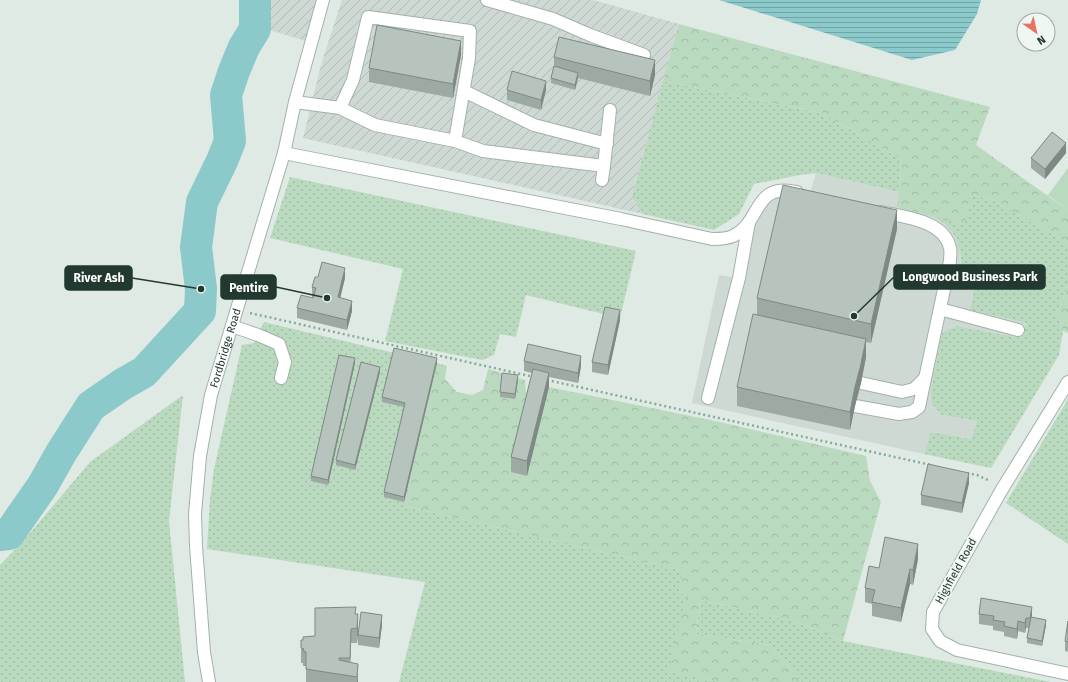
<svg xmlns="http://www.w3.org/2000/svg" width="1068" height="682" font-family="'Fira Sans',sans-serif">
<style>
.built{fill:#ced9d3}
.industrial{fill:url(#industrial-furrows)}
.grass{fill:url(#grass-dots)}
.forest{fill:url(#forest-crowns)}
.park{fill:#badabf}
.water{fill:url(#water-rules)}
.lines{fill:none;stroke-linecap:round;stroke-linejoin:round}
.river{stroke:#8bc9cb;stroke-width:32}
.minor-casing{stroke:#a3b1aa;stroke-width:14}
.path{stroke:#83ab9a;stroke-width:2.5;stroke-dasharray:2 3;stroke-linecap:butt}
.minor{stroke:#fff;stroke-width:12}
.wall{fill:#9da9a3}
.shaded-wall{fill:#7f8984}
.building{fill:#b6c4bd;stroke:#7f8984}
.labels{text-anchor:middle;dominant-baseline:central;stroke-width:4;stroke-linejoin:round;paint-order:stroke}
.street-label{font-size:11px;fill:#223930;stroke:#f0f7f3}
.leader{fill:none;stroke:#223930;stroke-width:1.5}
.callout-dot{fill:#223930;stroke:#f0f7f3;stroke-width:1.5}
.callout{fill:#223930;stroke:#223930;stroke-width:1.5}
.callout-label{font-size:12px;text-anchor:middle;font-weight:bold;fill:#fff}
</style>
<defs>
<pattern id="industrial-furrows" width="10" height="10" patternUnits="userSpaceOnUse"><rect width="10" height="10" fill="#ced9d3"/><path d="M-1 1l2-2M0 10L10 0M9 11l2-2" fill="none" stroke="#b1bbb5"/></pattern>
<pattern id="grass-dots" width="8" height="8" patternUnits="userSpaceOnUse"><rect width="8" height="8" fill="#badabf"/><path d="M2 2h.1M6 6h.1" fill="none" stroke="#a0bca4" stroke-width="1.8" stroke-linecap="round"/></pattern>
<pattern id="forest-crowns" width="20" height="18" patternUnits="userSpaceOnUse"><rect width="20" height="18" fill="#badabf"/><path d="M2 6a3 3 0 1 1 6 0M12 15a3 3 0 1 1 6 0" fill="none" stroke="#a0bca4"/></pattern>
<pattern id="water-rules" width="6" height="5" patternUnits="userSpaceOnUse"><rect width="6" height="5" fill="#8bc9cb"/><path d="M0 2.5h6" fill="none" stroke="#71a4a5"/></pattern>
</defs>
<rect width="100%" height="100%" fill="#e0eae4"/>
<polygon class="built" points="816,173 899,192 896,207 935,217 948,227 956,239 960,250 960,267 959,274 976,281 970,310 1027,323 1021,338 957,326 942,415 977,421 971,439 931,432 924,454 692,403 719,275 739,278 749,222 771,192 809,195"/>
<g class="industrial">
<polygon points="268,0 317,0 306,41 266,29"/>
<polygon points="342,0 593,0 679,24 632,195 643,214 303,138 321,65"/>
</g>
<g class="grass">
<polygon points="663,81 822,113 902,160 899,192 816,173 800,175 754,184 739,214 714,230 643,214 632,196"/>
<polygon points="290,177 636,251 620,318 526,295 516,337 500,334 494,355 482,360 385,341 403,269 270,238"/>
<path d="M974,195l18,5 71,40 5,7v39l-11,26 6,19 -4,24 -68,113 -67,-14 7,-22 40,7 6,-18 -35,-6 -10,-11 -1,-13 11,-58 15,-7 64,12 6,-15 -57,-13 6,-29 -17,-7c4,-16 1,-34 -11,-47 -4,-4 -9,-7 -13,-10z"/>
<polygon points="264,322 437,363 404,502 404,506 684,571 679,592 687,596 669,672 721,682 399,682 425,582 207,549 210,499 214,469 242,345 254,343"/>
<polygon points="183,395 169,521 185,682 0,682 0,565 25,539 90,462"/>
<polygon points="1068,399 1068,544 1006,503"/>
<polygon points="700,600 793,621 843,641 1051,682 801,682 771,645 696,634"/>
</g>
<g class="forest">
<polygon points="679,24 990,107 976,145 1068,210 1068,247 1063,240 992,200 974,195 964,225 896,207 899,192 902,160 822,113 663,81"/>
<polygon points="1068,286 1068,333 1063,331 1057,312"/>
<polygon points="437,363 447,366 445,379 457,392 472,395 483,390 488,369 525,380 527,408 512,472 527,476 549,387 720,422 866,456 870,481 881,502 843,641 793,621 700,600 696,634 771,645 801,682 721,682 668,672 686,596 679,592 684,571 404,506 404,502"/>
</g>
<polygon class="park" points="1068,168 1068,210 1048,195"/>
<polygon class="water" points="719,0 981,0 977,14 955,50 912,60"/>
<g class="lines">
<polyline class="river" points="0,535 9,534 43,485 61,453 91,406 123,384 144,372 200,311 201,289 196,247 202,202 222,161 230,141 226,95 234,71 244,47 255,29 255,0"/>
<defs>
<g id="minor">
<polyline points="487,0 553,19 590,35 644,55"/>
<polyline points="464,91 534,125 607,144"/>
<polyline points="295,102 340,108 375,125 455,141 483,151 604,166"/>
<polyline points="340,108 353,80 368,17 470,31 469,58 455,141"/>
<path d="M284,153l337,66 91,20c7,0 15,0 21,-3 29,-13 19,-54 64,-44"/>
<polyline points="602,180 604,166 610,110"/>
<polyline points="940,309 1018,330"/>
<polyline points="232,326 258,335 279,344 285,362 281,378"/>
<polyline points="1068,382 1001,491 933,612 932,629 940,641 957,650 1068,674"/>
<polyline points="861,383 902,392 914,389 924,379"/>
<polyline points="708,398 739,278 749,222"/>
<path d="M855,406l44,8 13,-2 7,-5 31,-146c0,-4 1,-9 0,-13 -6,-28 -47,-31 -69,-36"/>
<path id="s1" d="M209,682l-5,-30 -8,-106 -1,-32 5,-58 11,-61 73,-242 11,-51 28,-102"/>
</g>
</defs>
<use href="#minor" class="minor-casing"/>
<g class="path">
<polyline points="250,313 534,377"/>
<polyline points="547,380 931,465"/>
<polyline points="967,473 977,475 990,481"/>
</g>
<use href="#minor" class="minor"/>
</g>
<g class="wall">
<polygon points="461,55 453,98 369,82 369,68"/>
<polygon points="554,57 655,75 650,96 578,78 575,90 551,83 551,78 554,66"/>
<polygon points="507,90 546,90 541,110 507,100"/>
<polygon points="1066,153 1045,179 1031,168 1031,158"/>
<polygon points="897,229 871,343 866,342 866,357 861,383 855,406 850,430 737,406 737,387 757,315 757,298"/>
<polygon points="318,277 345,278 340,298 352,311 347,330 297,318 297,308 312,297 312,287"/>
<polygon points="620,320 608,375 592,372 592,362"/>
<polygon points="524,361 581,366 578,383 549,377 549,387 527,476 511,472 511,457 532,373 524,371"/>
<polygon points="355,363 328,485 311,481 311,476"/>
<polygon points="437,363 404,502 384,497 384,492 404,407 382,402 382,397"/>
<polygon points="380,372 355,470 336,465 336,460"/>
<polygon points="518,380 515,399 500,397 500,392"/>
<polygon points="969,483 962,513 921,505 921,495"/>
<polygon points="918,559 913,585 910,584 901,622 872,616 872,604 865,602 865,588 879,568"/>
<polygon points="356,614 358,629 358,634 382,625 379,648 358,645 358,636 357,643 351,643 350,662 358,679 358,682 306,682 306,666 303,666 303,663 301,663 301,640 303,640 315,636"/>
<polygon points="979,614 1032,617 1046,625 1042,646 1027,643 1027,638 1029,628 1026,628 1025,633 1018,631 1017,639 1004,636 1004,632 993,630 993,626 979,624"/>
<polygon points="1068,621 1068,652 1065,651 1065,641"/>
</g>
<g class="shaded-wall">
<polygon points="461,41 461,55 453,98 453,84"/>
<polygon points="655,60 655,75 650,96 650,81"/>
<polygon points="578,73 578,78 575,90 575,85"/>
<polygon points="546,81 546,90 541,110 541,100"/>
<polygon points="1066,143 1066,153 1045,179 1045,169"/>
<polygon points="897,210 897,229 871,343 871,324"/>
<polygon points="345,268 345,278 338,307 338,297"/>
<polygon points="352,301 352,311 347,330 347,320"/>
<polygon points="620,310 620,320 608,375 608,365"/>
<polygon points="866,339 866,357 861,383 855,406 850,430 850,412 855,387"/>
<polygon points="581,356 581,366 578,383 578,373"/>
<polygon points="355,358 355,363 328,485 328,480"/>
<polygon points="437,358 437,363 404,502 404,497"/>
<polygon points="380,367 380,372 355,470 355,465"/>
<polygon points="549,373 549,387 527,476 527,461"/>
<polygon points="518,375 518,380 515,399 515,394"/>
<polygon points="969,473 969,483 962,513 962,503"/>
<polygon points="918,544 918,559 913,585 913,570"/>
<polygon points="910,569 910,584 901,622 901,608"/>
<polygon points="1032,607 1032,617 1030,628 1030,618"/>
<polygon points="358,614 358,629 357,643 357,628"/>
<polygon points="382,615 382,625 379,648 379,638"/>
<polygon points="1026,618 1026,628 1025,633 1025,623"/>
<polygon points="1046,620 1046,625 1042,646 1042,641"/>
<polygon points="1018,621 1018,631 1017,639 1017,629"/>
<polygon points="351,629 351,643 350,672 350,658"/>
<polygon points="358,664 358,682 357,682"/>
</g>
<g class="building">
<polygon points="377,25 461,41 453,84 369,68"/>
<polygon points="559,37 655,60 650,81 554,57"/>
<polygon points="554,66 578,73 575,85 551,78"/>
<polygon points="512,71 546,81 541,100 507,90"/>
<polygon points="1052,132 1066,143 1045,169 1031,158"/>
<polygon points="783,185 897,210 871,324 757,298"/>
<polygon points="322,262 345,268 338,297 352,301 347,320 297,308 301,295 313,298 316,288 312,287 315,277 318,277"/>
<polygon points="605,307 620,310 608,365 592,362"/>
<polygon points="753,314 866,339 861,364 855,387 850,412 737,387"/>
<polygon points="528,344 581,356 578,373 524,361"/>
<polygon points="394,348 437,358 404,497 384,492 405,403 382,397"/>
<polygon points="339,355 355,358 328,480 311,476"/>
<polygon points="361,362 380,367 355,465 336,460"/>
<polygon points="533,369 549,373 527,461 511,457"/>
<polygon points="502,373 518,375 515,394 500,392"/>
<polygon points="928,464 969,473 962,503 921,495"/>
<polygon points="885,537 918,544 913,570 910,569 901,608 872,602 875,590 865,588 869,566 879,568"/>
<polygon points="981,598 1032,607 1030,618 1026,618 1025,623 1018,621 1017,629 1004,626 1005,622 993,620 994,616 979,614"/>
<polygon points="356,607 355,614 358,614 357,628 351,629 350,658 339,658 339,660 358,664 357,677 306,669 306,652 303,651 304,649 301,648 301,640 303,640 303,637 315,636 315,608"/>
<polygon points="361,612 382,615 379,638 358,635"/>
<polygon points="1031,617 1046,620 1042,641 1027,638"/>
<polygon points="1068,621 1068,642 1065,641"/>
</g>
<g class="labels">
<g class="street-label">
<text stroke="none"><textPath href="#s1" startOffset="338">Fordbridge Road</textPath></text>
<text transform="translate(956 571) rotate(-61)">Highfield Road</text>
</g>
</g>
<path class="leader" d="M854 316L894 277M201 289L132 278M327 298L276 287"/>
<g class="callout-dot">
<circle cx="854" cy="316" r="4"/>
<circle cx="201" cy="289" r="4"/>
<circle cx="327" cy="298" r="4"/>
</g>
<g class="callout">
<rect x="894" y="265" width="151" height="24" rx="4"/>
<rect x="65" y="266" width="67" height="24" rx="4"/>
<rect x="221" y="275" width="55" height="24" rx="4"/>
</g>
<g class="callout-label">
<text x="970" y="281">Longwood Business Park</text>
<text x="99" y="282">River Ash</text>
<text x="249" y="292">Pentire</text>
</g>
<g transform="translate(1036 32) rotate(146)"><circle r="19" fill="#f0f7f3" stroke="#9eaba5"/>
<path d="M0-3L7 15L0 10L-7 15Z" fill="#e87160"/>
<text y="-6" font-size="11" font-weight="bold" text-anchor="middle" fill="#223930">N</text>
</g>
</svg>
